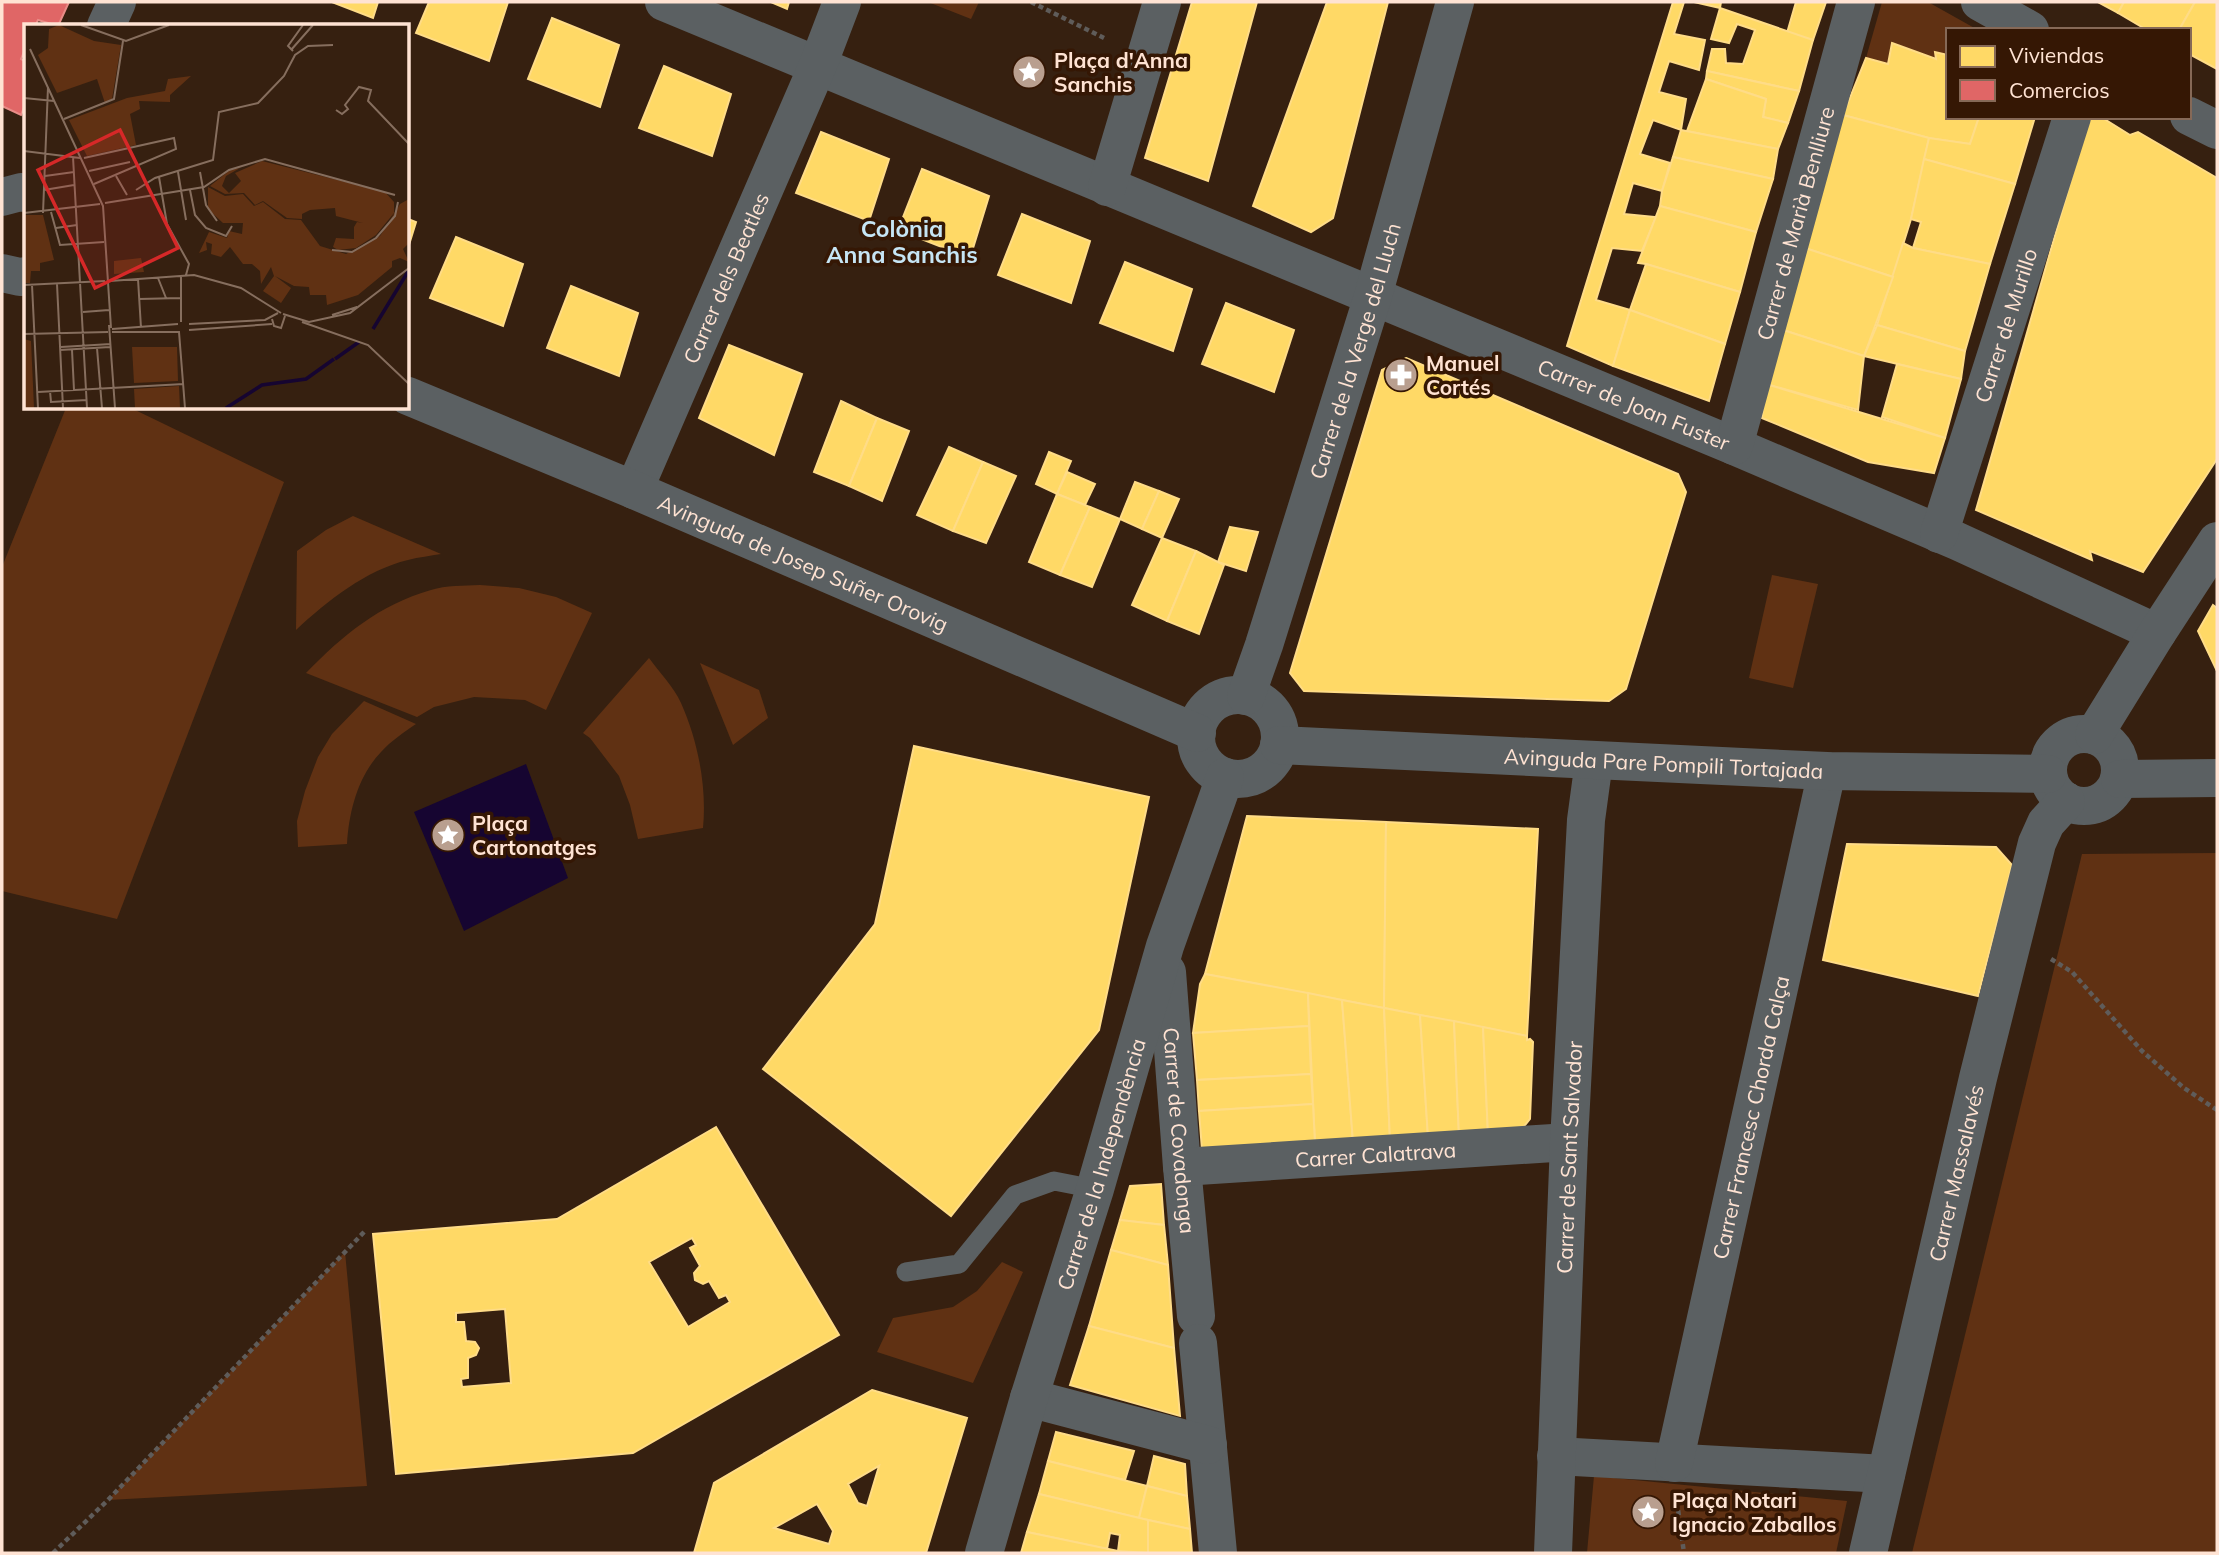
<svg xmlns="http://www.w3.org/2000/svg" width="2219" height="1555" font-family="Mulish,sans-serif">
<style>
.green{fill:#603113}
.water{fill:#160531}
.homes{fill:#ffd966;stroke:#ffdc87;stroke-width:2;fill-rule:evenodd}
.shops{fill:#e06666;stroke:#e98c87;stroke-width:2}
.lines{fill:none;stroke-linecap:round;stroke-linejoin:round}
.path{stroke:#5f5c5a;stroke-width:4.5;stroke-dasharray:5 3.5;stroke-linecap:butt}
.service{stroke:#5b6062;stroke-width:19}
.minor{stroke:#5b6062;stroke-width:38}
.tertiary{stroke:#5b6062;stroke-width:38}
.labels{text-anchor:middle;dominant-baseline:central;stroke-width:7;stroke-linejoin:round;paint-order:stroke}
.poi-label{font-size:21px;font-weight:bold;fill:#ffe3d3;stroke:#351704;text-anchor:start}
.street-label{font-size:21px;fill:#ffe3d3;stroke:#351704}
.neighbourhood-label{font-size:23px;font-weight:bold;fill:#c6e5f5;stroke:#351704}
.inset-river{fill:none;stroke:#160531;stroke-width:3.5}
.inset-road{fill:none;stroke:#866e5e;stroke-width:2}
.view{fill:#d62828;fill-opacity:0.15;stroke:#d62828;stroke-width:3.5}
.inset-edge{fill:none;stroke:#ffe3d3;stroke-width:3.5}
</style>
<rect width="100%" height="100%" fill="#362010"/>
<g class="green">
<polygon points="928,2 979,2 971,19"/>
<polygon points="1882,2 1928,2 1978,30 1948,30 1948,55 1936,52 1936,59 1893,43 1888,64 1866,58"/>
<polygon points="66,408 131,408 284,482 117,919 2,891 2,567"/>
<path d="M353,516l88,38c-11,2 -22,3 -33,6 -42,10 -81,41 -112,70l1,-79 29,-21z"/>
<polygon points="1772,575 1818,584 1793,688 1749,678"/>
<path d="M480,585l39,3 37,9 36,16 -46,97 -21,-10 -51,-3 -40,10 -17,10 -111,-44c37,-38 73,-68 125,-83 15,-5 33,-4 49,-5z"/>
<path d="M649,658c10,14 25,29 32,45 17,38 26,84 22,125l-65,11 -8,-34 -11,-29 -29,-38 -7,-5z"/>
<polygon points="700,663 759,690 768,718 733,745"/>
<path d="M364,701l52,23c-12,8 -25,17 -35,28 -23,24 -32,59 -34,92l-49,3 -1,-26 8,-30 13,-34 14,-23z"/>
<polygon points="2217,853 2217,1553 1912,1553 2082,854"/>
<polygon points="345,1252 367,1486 108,1500"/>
<polygon points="1002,1262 1023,1272 973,1383 877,1352 893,1318 953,1307 977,1291"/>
<polygon points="1594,1476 1847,1501 1836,1553 1587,1553"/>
</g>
<polygon class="water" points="526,764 568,878 464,931 414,812"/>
<g class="homes">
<polygon points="332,2 378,2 373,18"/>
<polygon points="429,2 508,2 489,61 416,33"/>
<polygon points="771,2 789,2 787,9"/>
<polygon points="1192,2 1257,2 1208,181 1145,158"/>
<polygon points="1327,2 1388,2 1333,218 1311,232 1253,206"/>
<polygon points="1673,2 1684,2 1674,34 1705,40 1699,70 1669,61 1659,92 1686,99 1681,130 1653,120 1640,154 1670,163 1662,191 1633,183 1624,214 1656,217 1642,251 1612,248 1596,300 1630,310 1613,366 1567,346"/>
<polygon points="1694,2 1721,2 1720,8"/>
<polygon points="1796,2 1826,2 1813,40 1787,33"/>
<polygon points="2098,2 2124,2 2118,13"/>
<polygon points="2124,2 2195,2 2179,30 2147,30 2118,13"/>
<polygon points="2195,2 2217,2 2217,69 2189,54 2189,30 2179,30"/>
<polygon points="1720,8 1813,40 1799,91 1707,71 1712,49 1725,49 1726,63 1743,64 1755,30 1737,24 1729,43 1711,39"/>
<polygon points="552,18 619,45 600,107 528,79"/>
<polygon points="1892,43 1936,59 1935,52 1948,55 1948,117 1979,117 1970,144 1929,138 1843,115 1866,58 1888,64"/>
<polygon points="664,66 731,94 712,156 639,128"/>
<polygon points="1707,71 1799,91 1788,123 1763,117 1766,99 1706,79"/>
<polygon points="1706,79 1766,99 1763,117 1788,123 1778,149 1687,131"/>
<polygon points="1843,115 1929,138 1911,219 1893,277 1802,247"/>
<polygon points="1979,117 2035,117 2015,184 1924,159 1929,138 1970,144"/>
<polygon points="2089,117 2101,117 2130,135 2138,132 2217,178 2217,459 2143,572 2090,551 2092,560 1976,510"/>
<polygon points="1681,130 1778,149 1773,179 1673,157"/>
<polygon points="821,132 889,159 869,221 796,193"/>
<polygon points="1673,157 1773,179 1756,232 1660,206 1662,191"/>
<polygon points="1924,159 2015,184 1990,264 1913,248 1921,222 1911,219"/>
<polygon points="922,169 989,196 970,258 898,230"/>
<polygon points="1660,206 1756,232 1740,292 1646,264 1638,263"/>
<polygon points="1022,214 1090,241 1071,303 998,275"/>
<polygon points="408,219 416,222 408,248"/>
<polygon points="456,237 523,264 503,326 430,298"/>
<polygon points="1903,243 1913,248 1990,264 1965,351 1877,325"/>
<polygon points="1802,247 1893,277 1864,356 1783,330"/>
<polygon points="1125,262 1192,289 1173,351 1100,323"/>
<polygon points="1646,264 1740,292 1725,344 1630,310"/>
<polygon points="571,286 638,313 619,376 547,348"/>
<polygon points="1226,303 1294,330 1274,392 1202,364"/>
<polygon points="1630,310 1725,344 1709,401 1613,366"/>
<polygon points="1877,325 1965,351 1961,379 1864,356"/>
<polygon points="1783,330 1864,356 1858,410 1766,384"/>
<polygon points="729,345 802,374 774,455 699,418"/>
<polygon points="1406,358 1678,474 1686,492 1626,689 1609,701 1304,691 1290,673 1382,370"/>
<polygon points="1897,364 1961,379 1945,438 1882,417"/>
<polygon points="1766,384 1945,438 1934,473 1868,462 1762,418"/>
<polygon points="841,401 877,418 849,486 814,472"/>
<polygon points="877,418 909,431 882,501 849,486"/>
<polygon points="949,447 983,462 953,531 917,515"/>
<polygon points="1049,452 1071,461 1057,494 1036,484"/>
<polygon points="983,462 1016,476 986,543 953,531"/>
<polygon points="1067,472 1095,484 1085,505 1057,494"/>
<polygon points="1135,482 1159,491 1142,529 1120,519"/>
<polygon points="1159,491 1179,499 1162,538 1142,529"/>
<polygon points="1057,494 1090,507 1060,575 1029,562"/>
<polygon points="1090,507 1120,519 1092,587 1060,575"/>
<polygon points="1230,527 1258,532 1246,571 1218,562"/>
<polygon points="1162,538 1196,551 1167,621 1132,605"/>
<polygon points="1196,551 1224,565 1199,634 1167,621"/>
<polygon points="2213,605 2217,608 2217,671 2198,631"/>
<polygon points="914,746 1149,797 1099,1030 951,1216 763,1069 875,924"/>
<polygon points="1247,816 1386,822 1384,1008 1205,974"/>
<polygon points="1386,822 1538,829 1527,1036 1384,1008"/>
<polygon points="1847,844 1996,847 2012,865 1978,996 1823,960"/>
<polygon points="1205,974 1308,993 1309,1026 1193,1033 1200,984"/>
<polygon points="1308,993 1342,1000 1353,1142 1315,1144"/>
<polygon points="1342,1000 1384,1008 1390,1140 1353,1142"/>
<polygon points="1384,1008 1420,1015 1428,1137 1390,1140"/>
<polygon points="1420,1015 1454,1021 1459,1136 1428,1137"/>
<polygon points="1454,1021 1483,1027 1488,1134 1459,1136"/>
<polygon points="1309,1026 1311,1074 1197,1080 1193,1033"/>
<polygon points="1483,1027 1527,1036 1527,1040 1530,1039 1533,1042 1530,1119 1517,1135 1488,1134"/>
<polygon points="1311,1074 1313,1104 1199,1111 1197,1080"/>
<polygon points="1313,1104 1315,1144 1202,1150 1199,1111"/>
<path d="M716,1127l123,208 -206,118 -237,21 -23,-240 184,-15zM692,1238l4,7 -6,3 10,18 -6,7 1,7 8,4 6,-3 10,17 7,-3 4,7 -42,25 -39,-65zM505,1309l6,74 -49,4 -1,-8 7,-1v-20l8,-3 3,-7 -4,-6 -9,-1 -2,-19h-8v-9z"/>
<polygon points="1161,1184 1164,1225 1120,1220 1130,1186"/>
<polygon points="1120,1220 1164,1225 1168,1265 1111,1250"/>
<polygon points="1111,1250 1168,1265 1174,1348 1089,1326"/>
<polygon points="1089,1326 1174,1348 1180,1416 1070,1385"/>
<path d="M872,1390l95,28 -41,135h-232l20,-70zM879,1466l-12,40 -9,-3 -10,-19zM817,1504l16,27 -4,13 -55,-16z"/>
<polygon points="1056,1432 1134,1451 1125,1480 1048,1461"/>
<polygon points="1154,1456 1185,1464 1187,1496 1147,1486"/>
<polygon points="1048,1461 1147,1486 1139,1518 1039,1494"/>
<polygon points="1147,1486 1187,1496 1190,1529 1139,1518"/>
<polygon points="1039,1494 1148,1520 1148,1553 1118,1551 1120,1535 1110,1533 1107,1549 1027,1532"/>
<polygon points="1148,1520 1190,1529 1192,1553 1148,1553"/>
<polygon points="1027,1532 1118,1551 1125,1553 1021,1553"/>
</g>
<polygon class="shops" points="2,2 69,2 58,26 38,20 35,26 26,26 26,47 21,59 26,62 26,103 21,115 2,106"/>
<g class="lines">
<g class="path">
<polyline points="1031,2 1104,38"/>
<polyline points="2051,959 2072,972 2142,1051 2184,1088 2217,1110"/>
<polyline points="1677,1502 1684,1553"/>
<polyline points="53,1553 108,1500 366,1230"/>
</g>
<polyline class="service" points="906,1272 959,1264 1015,1195 1054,1181 1095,1189"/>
<g class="minor">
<path id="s1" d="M664,2l1070,444 223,95 200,92"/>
<polyline points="1980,2 2030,30"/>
<polyline points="106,26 117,2"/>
<polyline points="2189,116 2217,130"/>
<polyline points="1107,187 1162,2"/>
<polyline points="2,197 21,192 26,193"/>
<polyline points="2,273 20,277 26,276"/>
<path id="s2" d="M1734,446l122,-444"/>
<path id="s3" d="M634,490l184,-425 24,-63"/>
<path id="s4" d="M1939,534l133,-417"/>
<circle cx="1238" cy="737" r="42"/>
<path id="s5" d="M1246,696l18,-51 109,-349 82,-294"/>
<circle cx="2084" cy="770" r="36"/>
<polyline points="2094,735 2157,633 2217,541"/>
<path id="s6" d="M1167,972l15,195 14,149"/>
<path id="s7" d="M1182,1167l387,-25"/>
<polyline points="1198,1343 1218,1553"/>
<polyline points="1029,1398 1208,1445"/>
<polyline points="1556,1456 1886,1474"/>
<path id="s8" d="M1674,1463l153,-692"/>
<path id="s9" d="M984,1553l45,-155 66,-209 70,-243 60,-169"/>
<path id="s10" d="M1553,1553l16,-411 17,-322 8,-59"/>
<path id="s11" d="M1868,1553l110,-475 59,-235 9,-20 20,-22"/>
</g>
<g class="tertiary">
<path id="s12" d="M408,396l226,94 563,243"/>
<path id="s13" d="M1279,745l548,26 221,3"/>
<polyline points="2120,779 2217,778"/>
</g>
</g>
<defs>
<symbol id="sight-disc" viewBox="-11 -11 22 22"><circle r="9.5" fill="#b99f8f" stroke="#351704"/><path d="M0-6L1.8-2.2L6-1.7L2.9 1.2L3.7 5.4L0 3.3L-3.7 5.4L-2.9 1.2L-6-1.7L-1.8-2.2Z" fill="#fff"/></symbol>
<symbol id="pharmacy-disc" viewBox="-11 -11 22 22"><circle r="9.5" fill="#b99f8f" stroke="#351704"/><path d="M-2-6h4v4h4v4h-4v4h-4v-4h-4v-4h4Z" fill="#fff"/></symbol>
</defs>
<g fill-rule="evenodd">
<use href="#sight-disc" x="1010" y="53" width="38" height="38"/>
<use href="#pharmacy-disc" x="1382" y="356" width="38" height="38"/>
<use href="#sight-disc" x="429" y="816" width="38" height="38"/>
<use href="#sight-disc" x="1629" y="1493" width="38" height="38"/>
</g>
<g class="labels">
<g class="poi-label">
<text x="1054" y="60">Plaça d'Anna<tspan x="1054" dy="24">Sanchis</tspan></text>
<text x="1426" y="363">Manuel<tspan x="1426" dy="24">Cortés</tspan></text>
<text x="472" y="823">Plaça<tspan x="472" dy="24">Cartonatges</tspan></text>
<text x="1672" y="1500">Plaça Notari<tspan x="1672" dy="24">Ignacio Zaballos</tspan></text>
</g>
<g class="street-label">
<text stroke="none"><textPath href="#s2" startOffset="231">Carrer de Marià Benlliure</textPath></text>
<text stroke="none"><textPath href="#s3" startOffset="231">Carrer dels Beatles</textPath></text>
<text stroke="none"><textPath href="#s4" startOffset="219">Carrer de Murillo</textPath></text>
<text stroke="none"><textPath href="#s5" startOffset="362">Carrer de la Verge del Lluch</textPath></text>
<text stroke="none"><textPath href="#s1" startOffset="1050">Carrer de Joan Fuster</textPath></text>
<text stroke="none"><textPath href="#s12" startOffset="429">Avinguda de Josep Suñer Orovig</textPath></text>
<text stroke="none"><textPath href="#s13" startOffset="385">Avinguda Pare Pompili Tortajada</textPath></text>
<text stroke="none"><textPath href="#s8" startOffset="354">Carrer Francesc Chorda Calça</textPath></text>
<text stroke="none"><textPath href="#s6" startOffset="159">Carrer de Covadonga</textPath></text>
<text stroke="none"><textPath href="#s7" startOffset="194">Carrer Calatrava</textPath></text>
<text stroke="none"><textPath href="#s10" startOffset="396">Carrer de Sant Salvador</textPath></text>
<text stroke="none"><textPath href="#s9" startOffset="406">Carrer de la Independència</textPath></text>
<text stroke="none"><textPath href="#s11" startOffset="390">Carrer Massalavés</textPath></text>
</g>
<g class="neighbourhood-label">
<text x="902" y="228">Colònia<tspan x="902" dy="26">Anna Sanchis</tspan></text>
</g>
</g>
<g transform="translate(24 24)">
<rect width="385" height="385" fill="#362010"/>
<path d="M35,1l35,16 27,4 -9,54 -7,4 -8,-24 -40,14 -19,-38 10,-7 1,-19zM167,52l-21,19v7l-31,-1 1,8 -10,5 6,31 -49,11 -18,-36 58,-22 38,-7 3,-12zM238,137l123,31 9,10v11l-18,22 -20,13 -18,2 -5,-3 3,-9 18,1v-12l3,-5 6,1 -27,-7 -1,-8 -25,2 -8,4v5l-15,-1 -24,-17 -8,4 -11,-12 -19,1 -15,-8 20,-16 10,-2 -14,8 -4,10 7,7 12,-12 -6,-8zM184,163l17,9 18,-2 11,12 9,-4 22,17 16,1 19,26 26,8 34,-18 20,-32 9,-5v44l-6,6 6,13 -9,-4 -8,3v6l-34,28 -31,10 -1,-10h-16l-1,-8 -15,-1 -19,-10 16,12 -10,15 -18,-12 11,-15 -3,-9 -10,17 -1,-13 -8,-7h-9l-13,-17 -9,10 -10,-3 1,-10 -6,-2 1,8 -8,3 10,-21 18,6 2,-7 13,3 1,-11h-20l-15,-14zM0,191h19l11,45 -14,3v8h-9l-1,12h-6zM117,234l3,14 -30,2v-13zM0,315l7,2 3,67h-10zM108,323h45l1,34 -44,2zM155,362l1,22h-45l-1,-19z" fill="#603113"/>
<path class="inset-river" d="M349,305l36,-59M311,335l24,-17M202,384l36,-23 44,-6 28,-20"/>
<path class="inset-road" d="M57,1l45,16 43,-16M6,25l73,157 8,122M267,26l22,-25M269,27l-5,-5 15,-21M0,74l30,3M312,86l6,4 6,-5 -3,-4 14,-18 12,3 -3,11 41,43M40,95l50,-20 9,-58M0,127l56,7M49,133l14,251M60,134l90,-20 2,11 -82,35M65,147l41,-9M154,148l8,48M176,148l6,33 11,16M21,152l29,-4M92,152l11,19M135,153l8,47 22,40 -3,11M20,166l30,-5M112,166l19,-12 58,-18 6,-48 39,-9 26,-27 11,-21 13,-9 25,-1M166,166l5,25 11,13 20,8 6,-10M81,179l99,-16 25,-17 36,-11 130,36M27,188l9,33 44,-3M0,189l76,-9M19,189l5,-126M32,204l21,-3M308,226l20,2 24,-14 19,-22 3,-14M134,254l8,20M114,255l3,49M86,257l84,-6 47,13 40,25M33,260l6,124M0,261l81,-4M8,261l6,123M115,275l42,-1M59,288l26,-2M259,290l26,8 41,-9 59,-45M308,291l25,-8M248,295l2,7 7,2 4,-12M157,298v-46M278,298l66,23 41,39M165,300l76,-4 13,-7M85,301l6,83M88,305l66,-5M165,306l83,-6M88,308h67l6,76M0,310l84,-2M37,323l50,-3M73,324l5,60M36,326l50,-3M48,326l2,40M26,367l1,11 36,-2M14,368l146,-8"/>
<path class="view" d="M96,106l58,118 -83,40 -57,-118z"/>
<rect width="385" height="385" class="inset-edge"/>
</g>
<rect width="2219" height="1555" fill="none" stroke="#ffe3d3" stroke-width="7"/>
<rect x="1946" y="28" width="245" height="91" fill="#351704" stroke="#866957" stroke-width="2"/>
<rect x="1960" y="46" width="35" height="21" fill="#ffd966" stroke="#866957" stroke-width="2"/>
<text x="2009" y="63" font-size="21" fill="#ffe3d3">Viviendas</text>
<rect x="1960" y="80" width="35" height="21" fill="#e06666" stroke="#866957" stroke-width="2"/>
<text x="2009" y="98" font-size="21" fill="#ffe3d3">Comercios</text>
</svg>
